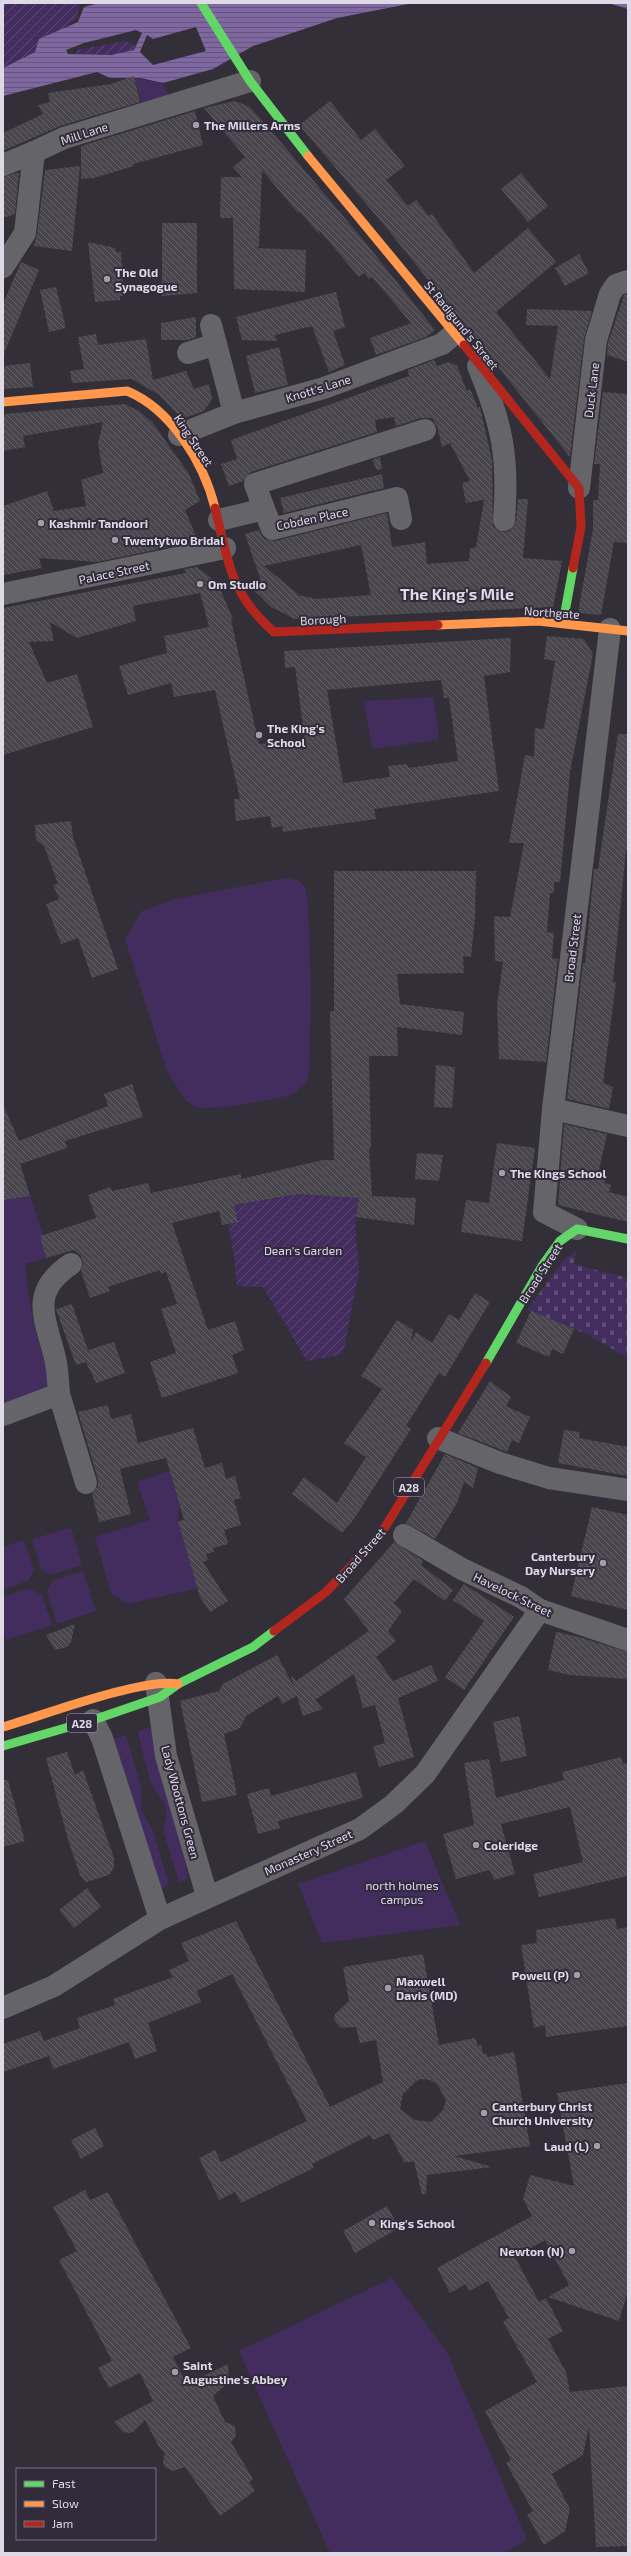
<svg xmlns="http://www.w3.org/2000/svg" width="631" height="2556" font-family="'Exo 2',sans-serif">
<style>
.green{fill:#432d5f}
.cemetery{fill:url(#cemetery-stones)}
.garden{fill:url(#garden-furrows)}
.water{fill:url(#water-rules);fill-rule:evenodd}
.building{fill:url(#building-back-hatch);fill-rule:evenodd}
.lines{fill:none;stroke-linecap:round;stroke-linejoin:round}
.street{stroke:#656468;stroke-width:22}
.fast{stroke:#63d668;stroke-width:9}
.slow{stroke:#ff974d;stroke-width:9}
.jam{stroke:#b3261e;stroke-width:9}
.poi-dot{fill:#a29ea8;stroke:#322b3c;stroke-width:1.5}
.labels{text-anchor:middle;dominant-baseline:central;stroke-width:4;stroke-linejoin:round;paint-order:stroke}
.shield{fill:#322b3c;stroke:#aaa6b2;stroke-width:1}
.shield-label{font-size:11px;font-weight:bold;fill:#dedae5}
.poi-label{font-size:12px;font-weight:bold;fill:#dedae5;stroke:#322b3c;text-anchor:start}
.street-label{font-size:12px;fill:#dedae5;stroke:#322b3c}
.park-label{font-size:12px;fill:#e0d3f7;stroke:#322b3c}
.district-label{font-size:16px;font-weight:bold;fill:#dedae5;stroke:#322b3c}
</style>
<defs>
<pattern id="cemetery-stones" width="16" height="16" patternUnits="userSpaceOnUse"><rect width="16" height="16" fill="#432d5f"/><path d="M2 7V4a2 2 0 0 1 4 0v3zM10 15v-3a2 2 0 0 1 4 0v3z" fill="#5e4b76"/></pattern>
<pattern id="garden-furrows" width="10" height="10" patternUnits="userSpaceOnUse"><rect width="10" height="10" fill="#432d5f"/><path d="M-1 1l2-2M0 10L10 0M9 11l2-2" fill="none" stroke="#5e4b76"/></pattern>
<pattern id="water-rules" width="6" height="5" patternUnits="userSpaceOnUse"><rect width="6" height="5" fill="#7f67a2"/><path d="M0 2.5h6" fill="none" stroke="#645678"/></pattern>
<pattern id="building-back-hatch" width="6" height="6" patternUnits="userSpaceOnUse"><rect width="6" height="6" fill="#48454d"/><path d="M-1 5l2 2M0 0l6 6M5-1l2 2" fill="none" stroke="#625f66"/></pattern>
</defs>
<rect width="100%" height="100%" fill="#332f38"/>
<g class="green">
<polygon points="135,78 163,83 170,99 141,102"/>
<polygon points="433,697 439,737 436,740 374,749 372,746 364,704 365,701"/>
<polygon points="287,878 299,881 305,887 308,903 311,993 309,1069 307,1081 292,1095 228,1107 198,1108 186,1101 167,1071 125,939 142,911 175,899"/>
<path d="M19,1160l31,97 -25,7c4,41 11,79 27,117l-6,19 -43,15v-214l8,-2 -7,-28z"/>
<polygon points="169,1471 179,1504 178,1521 198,1588 128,1604 111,1593 95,1537 150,1520 137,1482"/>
<polygon points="71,1528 82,1565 51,1575 41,1569 32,1539"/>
<polygon points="24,1540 34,1571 28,1581 3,1590 3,1547"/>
<polygon points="83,1571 96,1611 57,1624 47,1592 52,1581"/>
<polygon points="29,1588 42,1595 52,1625 6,1640 3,1632 3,1597"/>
<polygon points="155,1726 185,1859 188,1879 179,1882 163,1830 167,1815 164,1803 151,1784 138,1734 141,1730"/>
<polygon points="126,1735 141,1787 141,1809 153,1831 169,1885 158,1889 114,1739"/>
<polygon points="425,1841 460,1925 322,1943 298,1884"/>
<polygon points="392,2278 447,2353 527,2540 504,2553 330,2553 239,2351"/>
</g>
<polygon class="cemetery" points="577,1250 573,1264 628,1278 628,1358 587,1334 527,1310 563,1261"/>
<g class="garden">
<polygon points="3,3 83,3 80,4 77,18 62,30 40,39 35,52 3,68"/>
<polygon points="125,41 136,45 134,50 111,55 77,55 76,50"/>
<polygon points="297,1194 359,1198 355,1226 359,1271 343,1354 307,1361 263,1287 237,1286 234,1255 228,1224 238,1222 234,1205"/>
</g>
<g class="water">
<path d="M99,3h314l-76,15 -84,28 -40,23 -50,14 -22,-5h-31l-13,-6 -94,24v-28l32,-16 4,-13 39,-17 6,-15zM196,27l10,24 -53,14 -13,-13 7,-17 6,4zM136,30l6,3 -8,17 -23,5 -43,-1 -2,-4 18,-7z"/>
<polygon points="608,3 628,3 628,9"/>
</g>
<g class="building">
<polygon points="134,76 140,102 60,126 3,151 3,133 43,114 38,105 50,102 48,93 111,84"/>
<polygon points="235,101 250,107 279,140 365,242 435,330 426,337 376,355 370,338 411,323 372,277 369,279 364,273 359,277 319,230 320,235 300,212 298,213 262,170 259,246 256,248 306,250 305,292 234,289 233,218 220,218 221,177 242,177 233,167 245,157 204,108"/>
<polygon points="330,101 361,140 375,129 405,166 386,180 408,206 416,200 429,216 432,214 474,273 528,228 556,262 496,312 550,379 558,326 526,325 527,309 592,311 584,339 570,457 385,226 299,125"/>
<polygon points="195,111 203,145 133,164 134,166 94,178 81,179 81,146"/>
<polygon points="80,166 72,251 34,246 37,234 45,170"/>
<polygon points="16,173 19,173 15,214 3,218 3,177"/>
<polygon points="521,173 548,206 528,222 501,189"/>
<polygon points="162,223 197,223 197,293 162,296"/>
<polygon points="88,242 115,248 116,252 121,252 124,296 120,296 120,300 95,302"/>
<polygon points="579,254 589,273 565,286 555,268"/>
<polygon points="21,262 39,270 3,356 3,304"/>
<polygon points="56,287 66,328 49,332 40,290"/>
<polygon points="336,292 345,327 333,331 345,365 329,372 312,326 275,335 277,341 242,340 236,317"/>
<polygon points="628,294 628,362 607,355 608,343 624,295"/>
<polygon points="196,317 196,337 188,340 161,340 161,323"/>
<polygon points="96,334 98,345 146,339 153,380 186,371 194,389 209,384 212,399 204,411 182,419 159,395 132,379 72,383 70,371 84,369 78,337"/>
<polygon points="279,347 288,385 255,393 246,356"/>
<path d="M434,360l3,6 12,-4 8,4 10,25 3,-2 8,19 2,-1 12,53 1,66 10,6 7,-1 6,-10 2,-22h10l-5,59 39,3 -9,46 -258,12 -24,-12 -17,-17 9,-3 -18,-53 14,-4 5,9 11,2 112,-28 5,34 33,-5 2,22 42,-3 1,-12 6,-2 8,-47 -18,3 -4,-20 8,-2 -20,-38 -8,4 -5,-21 -5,-8h-11l-25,8 -2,-9 -19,3 2,12 -126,40 -8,9 -14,5 -8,-22 16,-5 -6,-19 178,-64 -1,-6zM361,545l10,50 -55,4 -17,-4 -35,-29z"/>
<polygon points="30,363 33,387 3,389 3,366"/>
<polygon points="603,392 628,394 628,543 614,542 601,615 579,613 579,607 593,529 593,500 598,500 600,464 594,464"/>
<polygon points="125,404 139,411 153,423 189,474 200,501 185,510 198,541 97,562 39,558 42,568 3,575 3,506 47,491 54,511 86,506 81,480 103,473 98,443 103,422 23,436 25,447 3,451 3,414"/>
<polygon points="380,457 382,469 377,470 372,460"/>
<polygon points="382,474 384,488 284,513 280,498"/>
<path d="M197,567l27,21 -4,1 13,30 -2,1 28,124 46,-4 -10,-73 -10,1 -1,-17 227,-13 -1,34 -26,4 15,115 -125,18 2,10 -93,13 -1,-6 -10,2 -2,-12 -34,5 -2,-22h6l-25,-109 -41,7 -3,-14 -43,12 -9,-29 48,-13 -3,-17 45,-9 -9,-34 -67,13 3,15 -59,17 -27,-16 4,19 -25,1 18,41 30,-9 16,53 -90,28v-147l183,-35 -1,-4zM441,680l3,18h5l9,63 -50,7 -1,-4 -19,2 2,11 -47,6 -16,-93z"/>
<polygon points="547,636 584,639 593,654 570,772 560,882 554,882 554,893 550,893 547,932 554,933 552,958 558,959 546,1062 499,1059 497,1004 503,962 495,961 494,916 510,917 524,843 509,843 525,755 534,757 535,728 544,729 555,661 544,659"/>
<polygon points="618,734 628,734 628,851 626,851 613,982 616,982 603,1083 613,1087 609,1109 567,1099 583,963 585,963 594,869 598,869"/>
<polygon points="71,821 73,837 118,969 92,978 78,938 61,944 46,904 59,899 53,885 58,884 44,846 36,840 35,825"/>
<polygon points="334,871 476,871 475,918 471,957 463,956 464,973 397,974 400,1004 464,1012 462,1035 397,1027 398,1056 369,1056 371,1148 369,1148 372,1196 416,1198 414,1225 356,1217 359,1198 297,1194 234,1205 238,1222 222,1225 219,1211 172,1223 208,1330 235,1321 244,1350 232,1355 238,1373 162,1398 150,1362 176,1353 161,1309 177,1304 166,1272 161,1274 160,1270 108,1287 110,1291 90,1298 81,1271 83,1263 81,1256 74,1250 46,1258 40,1236 96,1218 88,1195 110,1187 112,1191 148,1183 151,1193 241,1174 241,1179 323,1160 334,1160 330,1011 334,1011"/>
<polygon points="436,1065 455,1067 452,1108 434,1107"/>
<polygon points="132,1084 143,1117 65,1141 67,1148 20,1164 30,1196 3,1200 3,1105 19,1141 108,1106 104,1094"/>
<polygon points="564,1124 607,1134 598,1175 606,1176 604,1183 611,1185 609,1192 628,1197 628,1222 558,1205"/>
<polygon points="497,1143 535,1148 522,1241 461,1232 466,1200 489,1203"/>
<polygon points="417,1153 443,1155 439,1181 415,1179"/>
<polygon points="475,1293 490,1302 445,1377 439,1373 406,1426 411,1429 354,1519 342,1533 292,1494 304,1477 337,1503 366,1457 344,1443 382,1389 361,1376 397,1320 413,1330 411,1342 416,1332 432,1343 449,1314 459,1320"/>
<polygon points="72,1304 88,1350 114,1342 125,1373 96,1383 86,1362 76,1365 56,1309"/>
<polygon points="531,1311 574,1329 563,1354 552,1349 549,1357 516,1343"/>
<polygon points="490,1381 511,1397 506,1406 530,1417 519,1443 512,1440 507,1452 458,1433"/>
<polygon points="108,1405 111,1419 131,1414 138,1443 193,1428 205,1468 222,1463 226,1479 235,1476 241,1498 234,1500 241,1525 224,1530 228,1544 213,1548 214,1552 206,1554 208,1560 203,1562 228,1601 210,1612 200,1597 178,1521 184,1520 166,1458 120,1469 131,1514 99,1522 92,1494 98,1486 98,1479 78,1412"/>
<polygon points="564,1430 580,1432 579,1438 628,1447 628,1476 558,1463"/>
<polygon points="445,1454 478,1468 473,1488 464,1482 457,1503 435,1539 406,1523"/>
<polygon points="592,1507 628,1515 628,1610 571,1596"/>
<polygon points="394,1542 423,1561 421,1565 453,1590 445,1601 414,1579 394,1603 402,1611 388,1631 396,1641 376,1657 393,1681 431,1665 438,1681 398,1698 414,1757 379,1767 373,1746 385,1743 375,1705 363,1708 354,1674 315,1700 323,1709 303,1716 297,1696 282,1704 278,1696 246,1716 240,1728 224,1734 237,1795 202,1802 180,1701 219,1691 223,1684 277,1655 294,1687 291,1675 296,1681 369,1631 344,1599"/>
<polygon points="464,1584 514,1617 464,1690 445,1677 484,1621 453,1600"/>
<polygon points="75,1624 71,1642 67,1647 55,1650 46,1635"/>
<polygon points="556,1632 579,1637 628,1652 628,1679 570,1675 548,1670"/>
<polygon points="519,1716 527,1756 501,1762 493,1722"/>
<polygon points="67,1752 75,1775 83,1770 114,1858 114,1868 109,1875 86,1882 80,1875 69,1843 46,1758"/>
<polygon points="621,1757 623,1764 628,1763 628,1876 539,1897 533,1874 583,1862 570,1807 501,1824 515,1874 494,1880 490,1870 456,1879 443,1834 474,1825 464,1763 489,1759 496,1798 564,1780 562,1772"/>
<polygon points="356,1772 363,1798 278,1821 280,1828 258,1834 247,1794 269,1788 271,1796"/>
<polygon points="3,1780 8,1780 25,1841 3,1847"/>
<polygon points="87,1888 101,1907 74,1928 59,1910"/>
<polygon points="615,1918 617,1929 628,1927 628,2026 546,2037 545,2025 534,2028 521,1945 537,1943 536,1930"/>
<path d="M236,1921l94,186 53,-25 -7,-42 -16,3 -4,-16 -14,1 -8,-8 1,-6 14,-13 -6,-34 80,-13 16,91 36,-7 3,8 3,-1 2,9 3,-1 2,4 26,-5 16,94 -76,10 38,11 -65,8 -1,19h-4l-8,-32h-10l-15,-29 -16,7 -3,-5 -58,29 2,4 -73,35 -6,-11 -16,8 -20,-42 16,-8 6,12 86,-41 -75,-147 -35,17 4,11 -53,21 9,28 -22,8 -6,-17 -76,27 -4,-13 -46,16v-28l37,-13 4,10 36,-13 -3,-10 38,-13 -2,-6 60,-22 -4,-7 20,-9 -8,-18zM421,2079l9,1 7,4 9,16 -3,10 -12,12 -16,-2 -15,-11 3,-15 12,-12z"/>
<polygon points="628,2083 628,2291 619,2321 548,2297 569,2285 545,2240 515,2257 539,2302 546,2298 563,2331 548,2339 566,2372 570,2392 628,2386 628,2546 596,2547 589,2427 583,2455 552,2474 570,2509 565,2531 544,2545 527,2515 533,2511 506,2463 511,2460 485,2411 537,2382 503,2322 509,2318 488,2281 469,2291 466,2284 450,2293 437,2268 532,2216 523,2199 530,2175 574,2186 557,2093"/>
<polygon points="95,2128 104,2146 81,2159 71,2140"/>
<polygon points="85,2190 90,2200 108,2192 191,2348 173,2357 187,2384 228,2364 229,2382 213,2396 225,2422 235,2426 236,2436 231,2442 253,2479 249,2482 255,2491 220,2516 185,2467 173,2471 165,2467 163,2462 165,2453 159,2447 145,2420 133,2432 128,2433 123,2432 114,2422 153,2401 140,2373 109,2388 98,2368 112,2361 59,2260 77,2251 53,2207"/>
<polygon points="387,2206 399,2228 355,2253 343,2231"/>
</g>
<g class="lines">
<g class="street">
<polyline points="3,165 34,152"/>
<polyline points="3,267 25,233 34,152 64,138 250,81"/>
<polyline points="211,325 234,413"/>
<polyline points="188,353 216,344"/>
<path d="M478,366c24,58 31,91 26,154"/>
<polyline points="179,435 234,413 324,388 442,344 454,334"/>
<polyline points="579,488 596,340 610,294 616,285 628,281"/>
<polyline points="264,509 255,484 425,430"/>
<polyline points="219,520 264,509 272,529 397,498 401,519"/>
<polyline points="3,594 225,548"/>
<polyline points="553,1109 628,1126"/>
<polyline points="577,1229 544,1212 553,1109 610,629"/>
<polyline points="59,1394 86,1483"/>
<path d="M3,1415l56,-21c-1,-11 -1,-24 -4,-36 -10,-41 -26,-66 16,-94"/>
<polyline points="438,1438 500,1463 549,1478 628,1490"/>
<polyline points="404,1535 462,1569 521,1597 540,1610 628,1640"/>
<polyline points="156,1683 166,1756 207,1896"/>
<polyline points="93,1720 102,1738 160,1919"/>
<polyline points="3,2008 54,1986 160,1919 360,1829 394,1804 425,1774 540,1610"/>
</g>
<g class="fast">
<polyline points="201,3 250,81 308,156"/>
<polyline points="563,623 573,568"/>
<polyline points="486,1363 542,1266 560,1241 577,1229 628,1239"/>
<polyline points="3,1746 93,1720 160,1697 178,1684 253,1647 274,1631"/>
</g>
<g class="slow">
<polyline points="308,156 464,345"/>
<path d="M3,402l124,-11c44,18 77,72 88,117"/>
<polyline points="438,625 538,621 628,631"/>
<path d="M3,1727c38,-11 141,-50 175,-43"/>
</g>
<g class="jam">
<polyline points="464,345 579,488 581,527 573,568"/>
<path d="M215,508c13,52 15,86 59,124l164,-7"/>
<polyline points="274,1631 326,1592 379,1537 486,1363"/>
</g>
</g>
<g class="poi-dot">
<circle cx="196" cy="125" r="4"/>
<circle cx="107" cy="279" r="4"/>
<circle cx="41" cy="523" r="4"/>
<circle cx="115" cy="540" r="4"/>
<circle cx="200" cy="584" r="4"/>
<circle cx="259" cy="735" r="4"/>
<circle cx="502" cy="1173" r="4"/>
<circle cx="603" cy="1563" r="4"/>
<circle cx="476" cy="1845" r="4"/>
<circle cx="577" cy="1975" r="4"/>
<circle cx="388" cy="1988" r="4"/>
<circle cx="484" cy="2113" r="4"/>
<circle cx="597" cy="2146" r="4"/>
<circle cx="372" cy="2223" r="4"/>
<circle cx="572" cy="2251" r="4"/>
<circle cx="175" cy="2372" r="4"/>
</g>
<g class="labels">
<g class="shield">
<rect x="394" y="1478" width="30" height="18" rx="3"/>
<rect x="67" y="1714" width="30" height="18" rx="3"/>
</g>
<g class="shield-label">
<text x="409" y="1487">A28</text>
<text x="82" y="1723">A28</text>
</g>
<g class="poi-label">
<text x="204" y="125">The Millers Arms</text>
<text x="115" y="272">The Old<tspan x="115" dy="14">Synagogue</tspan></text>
<text x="49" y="523">Kashmir Tandoori</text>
<text x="123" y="540">Twentytwo Bridal</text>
<text x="208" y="584">Om Studio</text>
<text x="267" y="728">The King's<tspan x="267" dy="14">School</tspan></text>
<text x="510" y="1173">The Kings School</text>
<text x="595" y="1556" text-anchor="end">Canterbury<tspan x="595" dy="14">Day Nursery</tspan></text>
<text x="484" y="1845">Coleridge</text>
<text x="569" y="1975" text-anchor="end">Powell (P)</text>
<text x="396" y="1981">Maxwell<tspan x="396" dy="14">Davis (MD)</tspan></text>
<text x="492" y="2106">Canterbury Christ<tspan x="492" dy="14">Church University</tspan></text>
<text x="589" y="2146" text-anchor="end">Laud (L)</text>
<text x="380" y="2223">King's School</text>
<text x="564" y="2251" text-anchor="end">Newton (N)</text>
<text x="183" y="2365">Saint<tspan x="183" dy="14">Augustine's Abbey</tspan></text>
</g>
<g class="street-label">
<text transform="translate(84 133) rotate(-18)">Mill Lane</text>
<text transform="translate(462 325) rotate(51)">St Radigund's Street</text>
<text transform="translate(318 388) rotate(-17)">Knott's Lane</text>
<text transform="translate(591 390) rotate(-83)">Duck Lane</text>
<text transform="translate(194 440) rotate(56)">King Street</text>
<text transform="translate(312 518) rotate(-12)">Cobden Place</text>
<text transform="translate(114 572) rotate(-12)">Palace Street</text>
<text transform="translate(552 612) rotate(4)">Northgate</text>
<text transform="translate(323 619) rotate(-3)">Borough</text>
<text transform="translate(572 948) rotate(-83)">Broad Street</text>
<text transform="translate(540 1273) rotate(-57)">Broad Street</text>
<text transform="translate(360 1555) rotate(-49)">Broad Street</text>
<text transform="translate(513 1594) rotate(26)">Havelock Street</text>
<text transform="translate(181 1802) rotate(75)">Lady Woottons Green</text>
<text transform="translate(308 1852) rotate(-24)">Monastery Street</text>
</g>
<g class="park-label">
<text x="303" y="1250">Dean's Garden</text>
<text x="402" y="1885">north holmes<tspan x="402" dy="14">campus</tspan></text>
</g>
<g class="district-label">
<text x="457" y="593">The King's Mile</text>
</g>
</g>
<rect width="631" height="2556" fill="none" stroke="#dedae5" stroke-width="8"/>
<rect x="16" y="2468" width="140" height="72" fill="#322b3c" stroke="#777180"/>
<rect x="24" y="2481" width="20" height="6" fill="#63d668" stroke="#777180"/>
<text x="52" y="2488" font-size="12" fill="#dedae5">Fast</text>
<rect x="24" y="2501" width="20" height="6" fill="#ff974d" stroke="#777180"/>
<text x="52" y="2508" font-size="12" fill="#dedae5">Slow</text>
<rect x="24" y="2521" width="20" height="6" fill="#b3261e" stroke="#777180"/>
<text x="52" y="2528" font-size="12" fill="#dedae5">Jam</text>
</svg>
